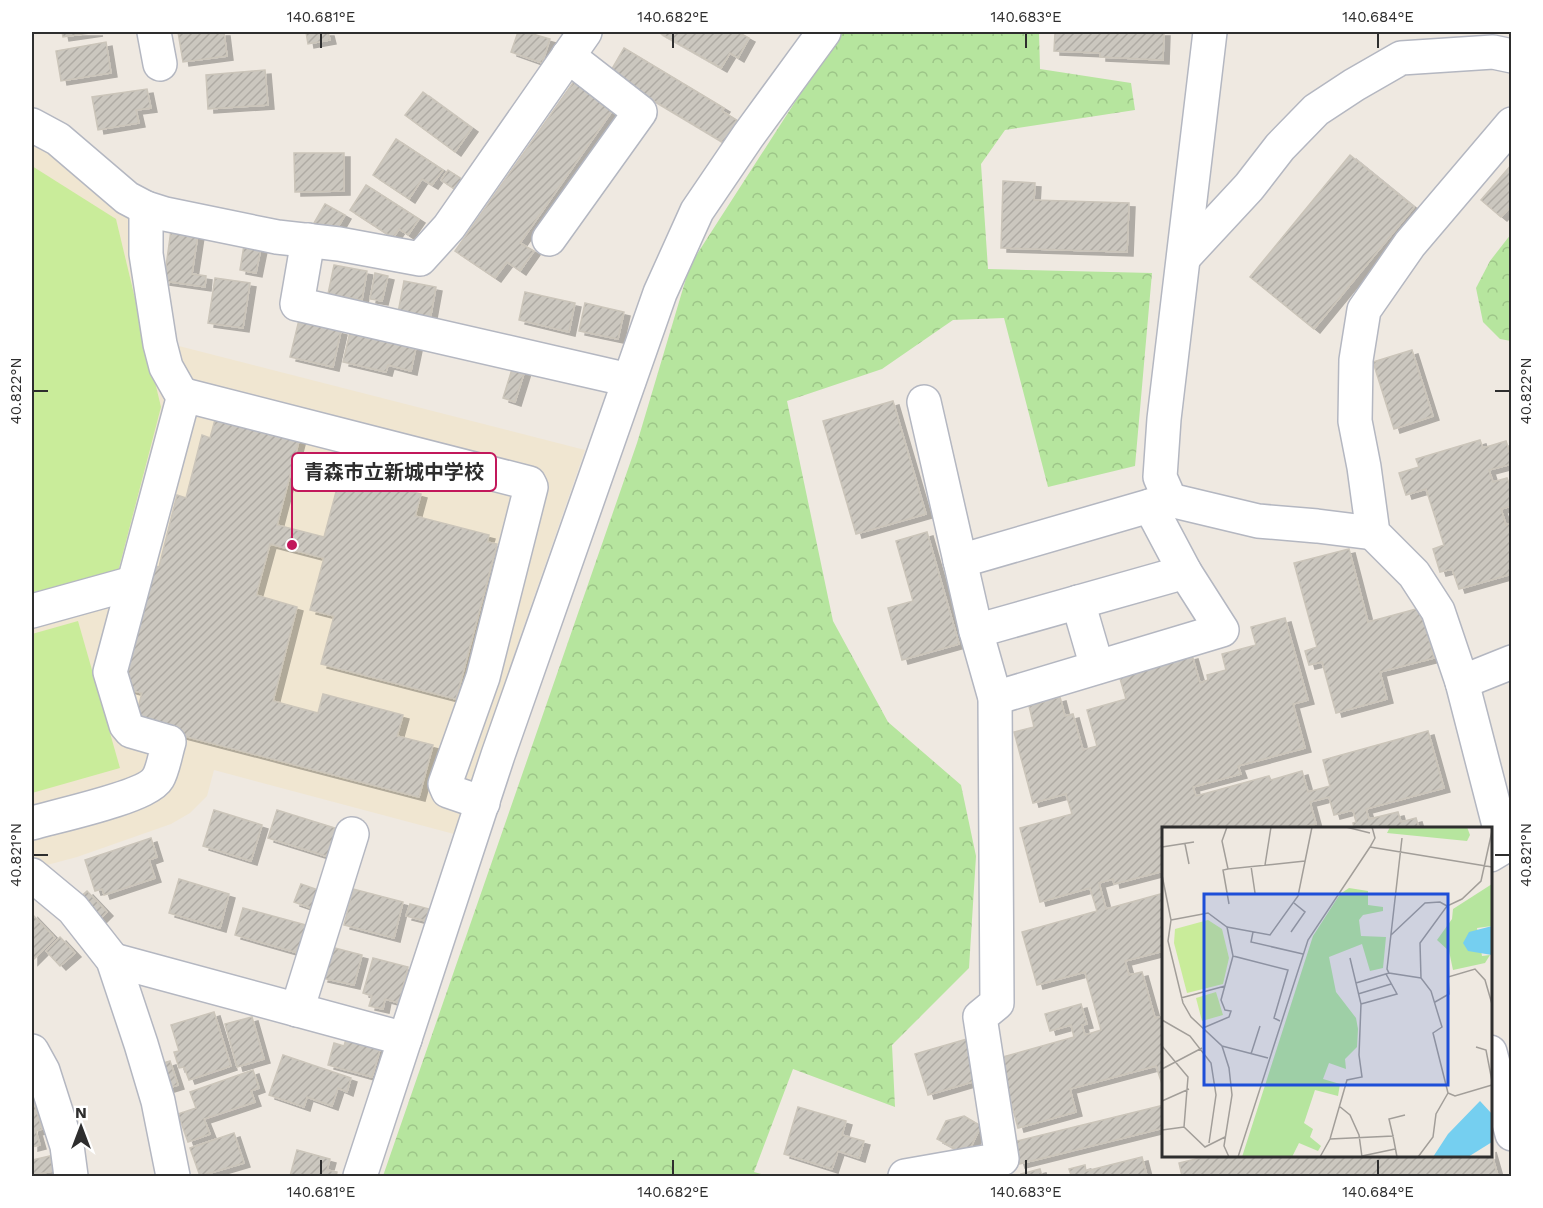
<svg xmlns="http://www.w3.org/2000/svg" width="1543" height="1208" font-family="'Work Sans','Noto Sans JP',sans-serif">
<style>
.education{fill:#f0e6d1}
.forest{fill:url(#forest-crowns)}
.pitch{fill:#c9ec9a}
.building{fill:url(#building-hatch);stroke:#cbc5ba;stroke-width:1.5;filter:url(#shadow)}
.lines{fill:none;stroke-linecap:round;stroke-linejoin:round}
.minor-casing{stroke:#b4b7c1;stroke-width:36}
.minor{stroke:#fff;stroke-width:33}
.ticks{fill:none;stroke:#2e2e2e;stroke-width:2}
.inset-road{fill:none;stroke:#a29e99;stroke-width:1.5}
.view{fill:#1d4ed8;fill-opacity:0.15;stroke:#1d4ed8;stroke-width:3}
.inset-edge{fill:none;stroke:#2e2e2e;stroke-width:3}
.leader{fill:none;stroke:#c2185b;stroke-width:2}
.callout-dot{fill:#c2185b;stroke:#fff;stroke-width:2}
.callout{fill:#fff;stroke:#c2185b;stroke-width:2}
.callout-label{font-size:20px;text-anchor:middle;font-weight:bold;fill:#2e2e2e}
.neatline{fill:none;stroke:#2e2e2e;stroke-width:2}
.ticks-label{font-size:15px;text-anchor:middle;fill:#2e2e2e}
</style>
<defs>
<pattern id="forest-crowns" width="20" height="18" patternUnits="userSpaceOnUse" patternTransform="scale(1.5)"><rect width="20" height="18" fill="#b6e59e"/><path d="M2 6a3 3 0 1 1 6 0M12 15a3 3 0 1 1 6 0" fill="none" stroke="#9dc588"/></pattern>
<pattern id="building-hatch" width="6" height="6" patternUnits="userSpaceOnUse" patternTransform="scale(1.5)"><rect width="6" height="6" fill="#cbc7bf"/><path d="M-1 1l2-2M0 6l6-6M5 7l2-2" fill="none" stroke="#afaba4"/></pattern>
<filter id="shadow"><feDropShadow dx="6" dy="4" stdDeviation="0" flood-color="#0004"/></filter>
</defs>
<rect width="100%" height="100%" fill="#efe9e1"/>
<polygon class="education" points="32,143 49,150 134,220 171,344 585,450 519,640 460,824 454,834 214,770 207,796 190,813 171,824 77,857 47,865 32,855"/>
<g class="forest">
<polygon points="840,32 1039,32 1040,69 1131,83 1135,110 1005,130 981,164 988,269 1152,273 1135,466 1048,487 1004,318 953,320 882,369 787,401 833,621 888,722 961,785 976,856 969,968 892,1045 895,1107 793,1069 754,1172 768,1176 383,1176 637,443 690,265"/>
<polygon points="1511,234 1511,341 1500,339 1483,322 1476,288 1490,261"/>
</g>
<g class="pitch">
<polygon points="32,166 116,219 161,407 118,572 32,593"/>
<polygon points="78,621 120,768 32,793 32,634"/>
</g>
<g class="building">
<polygon points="62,32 97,32 63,37"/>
<polygon points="178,32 224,32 227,56 183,62"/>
<polygon points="306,32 328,32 330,40 308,44"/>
<polygon points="518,32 526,32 550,39 542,63 511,52"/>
<polygon points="658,32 738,32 749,38 738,58 730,53 721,68"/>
<polygon points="1055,32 1164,32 1163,60 1100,57 1100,53 1054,51"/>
<polygon points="106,42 111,73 61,81 56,51"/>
<polygon points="624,48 724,108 722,111 738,121 724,143 609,74"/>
<polygon points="265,70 268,105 208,109 206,75"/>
<polygon points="577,77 617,104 520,243 534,251 520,271 507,262 495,278 455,251"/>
<polygon points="147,89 151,108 136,110 139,123 98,130 92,97"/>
<polygon points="423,92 472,128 455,152 405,115"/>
<polygon points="396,139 443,170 432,185 422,179 409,199 373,175"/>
<polygon points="294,153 344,153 344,191 295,192"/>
<polygon points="1350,155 1414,207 1314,329 1250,277"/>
<polygon points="1512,164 1512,205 1501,217 1481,200"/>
<polygon points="448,170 463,180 456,190 441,180"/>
<polygon points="1003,181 1035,183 1034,200 1129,203 1127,252 1001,248"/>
<polygon points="366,185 419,219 408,235 399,229 393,238 350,210"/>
<polygon points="325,204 345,215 334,234 314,223"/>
<polygon points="171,230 198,234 192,274 206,276 205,287 164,281"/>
<polygon points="244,245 261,248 256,273 240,270"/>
<polygon points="334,265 367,271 362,300 328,294"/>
<polygon points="375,273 388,276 382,301 370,299"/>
<polygon points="215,278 250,283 243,328 208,323"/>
<polygon points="404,281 436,287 430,320 398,313"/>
<polygon points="525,292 575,303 569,332 519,320"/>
<polygon points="585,303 624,312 618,339 579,331"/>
<polygon points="299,320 341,331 333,367 290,357"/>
<polygon points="350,332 416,347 411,371 388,365 386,372 343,362"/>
<polygon points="1412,350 1433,416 1394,429 1373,362"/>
<polygon points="513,366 525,370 515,402 503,398"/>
<polygon points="893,401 926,514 856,534 823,421"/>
<polygon points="216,416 300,437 277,525 324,537 341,473 421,494 415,516 489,535 487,542 497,544 456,699 321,664 334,616 310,610 324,558 270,544 256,595 297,607 273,701 318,713 323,694 403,715 397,736 433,745 419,797 134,723 142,693 120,687 152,565 159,567 177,495 186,498 202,435 210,438"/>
<polygon points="1480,440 1483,448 1506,441 1512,460 1512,464 1489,470 1493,482 1507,478 1512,491 1512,506 1501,509 1506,525 1512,523 1512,574 1459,589 1452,569 1440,572 1433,549 1444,545 1426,489 1406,495 1399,473 1419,467 1416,459"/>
<polygon points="927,532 959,644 902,660 888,608 913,601 896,541"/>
<polygon points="1349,549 1368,622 1420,608 1434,658 1380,672 1387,699 1336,713 1322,662 1309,665 1305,651 1317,647 1294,563"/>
<polygon points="1285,618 1308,700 1293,704 1305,748 1238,766 1241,774 1193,787 1196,796 1269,776 1271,780 1302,771 1308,792 1330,786 1323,760 1428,731 1444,788 1366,809 1369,819 1398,812 1401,822 1416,818 1419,828 1354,828 1353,823 1356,822 1353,810 1334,815 1329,797 1310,802 1316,824 1299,828 1164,828 1164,871 1114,884 1113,879 1099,883 1106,909 1164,893 1164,951 1125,961 1129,975 1142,972 1155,1018 1164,1016 1164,1090 1156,1066 1070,1089 1076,1112 1018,1128 999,1058 1074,1037 1071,1025 1050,1031 1045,1014 1081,1004 1087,1024 1082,1025 1085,1035 1101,1030 1085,972 1037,985 1022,932 1097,911 1090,888 1040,902 1020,828 1072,814 1066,794 1033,803 1014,732 1034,727 1029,706 1060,697 1065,716 1073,714 1083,750 1097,746 1087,710 1126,699 1119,675 1192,655 1200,683 1208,680 1207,675 1226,670 1222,654 1256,645 1251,627"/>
<polygon points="214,810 262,825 251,861 203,846"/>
<polygon points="277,810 338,829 329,857 268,838"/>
<polygon points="151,838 157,857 149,860 155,878 104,895 102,889 95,891 85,860"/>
<polygon points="179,879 229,894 220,928 169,913"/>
<polygon points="301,884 321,891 314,909 294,902"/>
<polygon points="353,889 403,902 394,938 344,925"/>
<polygon points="87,891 107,912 98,921 78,899"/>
<polygon points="410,904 429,909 426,921 406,916"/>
<polygon points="243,908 306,925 298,953 235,935"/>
<polygon points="32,914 55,938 32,961"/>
<polygon points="60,937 75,953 60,966 46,951"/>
<polygon points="331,947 362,955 354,985 322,978"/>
<polygon points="373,958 408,967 399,1003 385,999 383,1009 369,1006 372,996 363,993"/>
<polygon points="214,1012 231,1066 189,1080 184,1067 179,1068 174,1052 179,1051 171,1025"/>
<polygon points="252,1017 264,1059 237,1067 225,1024"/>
<polygon points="347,1036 381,1046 372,1077 328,1065 334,1043 344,1046"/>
<polygon points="967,1039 979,1080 928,1095 915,1054"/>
<polygon points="283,1055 351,1078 347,1092 338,1088 332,1106 307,1097 304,1107 269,1095"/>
<polygon points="170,1061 178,1085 165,1089 157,1065"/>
<polygon points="253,1070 259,1088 251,1091 255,1102 204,1119 210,1134 188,1142 178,1114 196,1108 190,1092"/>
<polygon points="33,1098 42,1129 36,1131 40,1145 32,1147"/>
<polygon points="1164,1105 1164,1128 1019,1164 1013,1142"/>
<polygon points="798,1107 846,1121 842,1135 864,1141 859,1158 838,1151 832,1169 784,1154"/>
<polygon points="964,1116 981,1126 967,1155 937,1139 946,1121"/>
<polygon points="234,1133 244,1163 200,1176 190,1148"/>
<polygon points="1490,1148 1498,1176 1182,1176 1179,1163 1208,1156 1490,1156"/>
<polygon points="297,1150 330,1159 327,1170 337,1172 336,1176 290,1176"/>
<polygon points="50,1156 53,1171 33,1175 32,1160"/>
<polygon points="1142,1157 1147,1176 1063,1176 1071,1175 1069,1169 1085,1165 1086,1171"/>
<polygon points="1040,1169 1042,1176 1022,1176 1021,1174"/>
</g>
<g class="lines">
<defs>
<g id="minor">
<polyline points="154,32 160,64"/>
<polyline points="1210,32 1164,419 1160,477 1170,500 1258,521 1317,526 1373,533"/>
<polyline points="32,125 58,139 127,198 146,208 165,214 277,237 339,244 420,259 449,227 585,32"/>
<polyline points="146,208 146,254 160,344 166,367 179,390 184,395"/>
<polyline points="549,239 640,112 568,56"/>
<polyline points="308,240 297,304 629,380"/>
<polyline points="1184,257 1249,187 1280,147 1316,110 1354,85 1401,58 1493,52 1512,56"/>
<polyline points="960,561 1170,500"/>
<polyline points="1078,602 1097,667"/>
<polyline points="32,611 133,583"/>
<polyline points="976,631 1185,572"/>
<polyline points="1462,682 1512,662"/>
<polyline points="995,698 1222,630 1185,572 1150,506"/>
<path d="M32,823c24,-7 115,-26 126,-45 5,-8 8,-27 11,-36l-38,-11 -5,-6 -16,-53 74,-277 345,88 2,4 -48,190 -38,107 3,7 35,12"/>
<polyline points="1490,855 1500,849 1503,841 1462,682 1438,611 1414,574 1373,533 1364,467 1355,421 1356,360 1364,310 1410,244 1512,124"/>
<polyline points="32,875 73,909 113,960 141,1044 158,1101 173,1176"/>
<polyline points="113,960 405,1039"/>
<polyline points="297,1010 352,834"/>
<polyline points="32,1051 43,1071 67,1146 71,1176"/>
<polyline points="1490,1052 1512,1134"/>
<polyline points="360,1176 498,755 660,293 697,211 748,136 824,32"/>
<polyline points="905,1176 1002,1159 980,1017 997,1003 995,698 976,631 924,402"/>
</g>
</defs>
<use href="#minor" class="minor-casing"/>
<use href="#minor" class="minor"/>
</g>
<path class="ticks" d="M321,33v15M673,33v15M1026,33v15M1378,33v15M33,391h15M1495,391h15M33,855h15M1495,855h15M321,1160v15M673,1160v15M1026,1160v15M1378,1160v15"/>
<g transform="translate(1162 827)">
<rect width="330" height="330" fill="#efe9e1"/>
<path d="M228,0h77l3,8 -3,6 -80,-8zM330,57v42l-15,2 5,28 8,-1 -5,8 -32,7 -4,-19 -12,-11 15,-21 1,-10zM187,61l19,3v14l15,2v4l-20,4 -4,5 2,16 25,1 -3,31 -13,3 -8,-27 -33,13 7,35 20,26 2,11 -1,18 -12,12 1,10 -17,-6 -6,16 17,5 -2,12 -23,-6 -11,33 9,6 -3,8 11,9 -3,5 -19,-8 -7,14h-50l71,-221 27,-42z" fill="#b6e59e"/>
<path d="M46,93l14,9 7,29 -6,26 -36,9 -13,-50 1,-14zM54,165l7,23 -21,6 -6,-23z" fill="#c9ec9a"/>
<path d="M330,99v29l-24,-4 -5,-8 6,-11zM318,274l12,13v28l-24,15h-35l15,-23z" fill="#75cff0"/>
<path class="inset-road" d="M65,0l-5,14 6,28 77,-8M184,0l24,6M240,11l-15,131 2,4 32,5M23,17l4,20M0,20l32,-5M208,20l122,20M103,38l6,-38M89,39l4,27M66,42l-5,1 6,34M0,48l9,45 -3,21 15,62 8,14 31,29 7,22 3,27 -8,51 5,11M9,93l37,-7 19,14 43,8 28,-39 14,-69M65,100l6,29M91,105l-2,10 52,12M129,105l14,-20 -11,-9M229,108l34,-32 15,-1 7,4M194,156l33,-10M196,167l33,-10M19,171l44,-12M273,175l14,-8 -1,-17 27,-8 10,11 7,24M199,177l36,-10 -11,-20M0,193l28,16 21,27 5,32 -7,48M41,201l26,-11 2,-6 -6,-1 -4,-10 12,-44 55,14 -14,48 6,3M0,219l26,31 -4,50M60,219l46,12M314,220l10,3 6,31M89,227l9,-28M0,242l40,-21M286,266l7,3 37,-11M0,274l27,-12M177,279l11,9 9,20 3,22M0,303l22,-3 21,20 20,-10M231,309l4,21M168,312l63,-3 -4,-17 16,-4M200,329l33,-7M76,330l70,-217 62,-93 5,-9 -3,-11M158,330l10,-18 17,-59 15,-3 -3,-22 2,-51 -11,-46M256,330l15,-20 3,-23 12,-21 -15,-60 9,-6 -11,-36 -10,-13 -1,-35 27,-37 15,-7 19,-18 11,-50"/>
<path class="view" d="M42,67h244v191h-244z"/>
<rect width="330" height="330" class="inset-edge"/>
</g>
<path class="leader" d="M292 545L292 472"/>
<circle class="callout-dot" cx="292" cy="545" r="6"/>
<rect class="callout" x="292" y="453" width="204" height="38" rx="6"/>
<g class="callout-label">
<text x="394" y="479">青森市立新城中学校</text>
</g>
<rect width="1543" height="1208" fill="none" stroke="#ffffff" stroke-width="66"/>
<g transform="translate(81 1127)" stroke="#ffffff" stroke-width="4.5" paint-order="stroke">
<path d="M0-4.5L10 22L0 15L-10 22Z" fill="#2e2e2e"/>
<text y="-9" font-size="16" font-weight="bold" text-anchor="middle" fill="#2e2e2e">N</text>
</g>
<rect x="33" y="33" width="1477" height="1142" class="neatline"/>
<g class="ticks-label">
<text x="321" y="22">140.681°E</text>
<text x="673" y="22">140.682°E</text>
<text x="1026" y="22">140.683°E</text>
<text x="1378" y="22">140.684°E</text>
<text transform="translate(16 391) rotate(-90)" y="5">40.822°N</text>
<text transform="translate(1526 391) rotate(-90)" y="5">40.822°N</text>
<text transform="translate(16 855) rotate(-90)" y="5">40.821°N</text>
<text transform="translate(1526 855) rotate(-90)" y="5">40.821°N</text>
<text x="321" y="1197">140.681°E</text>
<text x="673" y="1197">140.682°E</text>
<text x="1026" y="1197">140.683°E</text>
<text x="1378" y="1197">140.684°E</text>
</g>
</svg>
